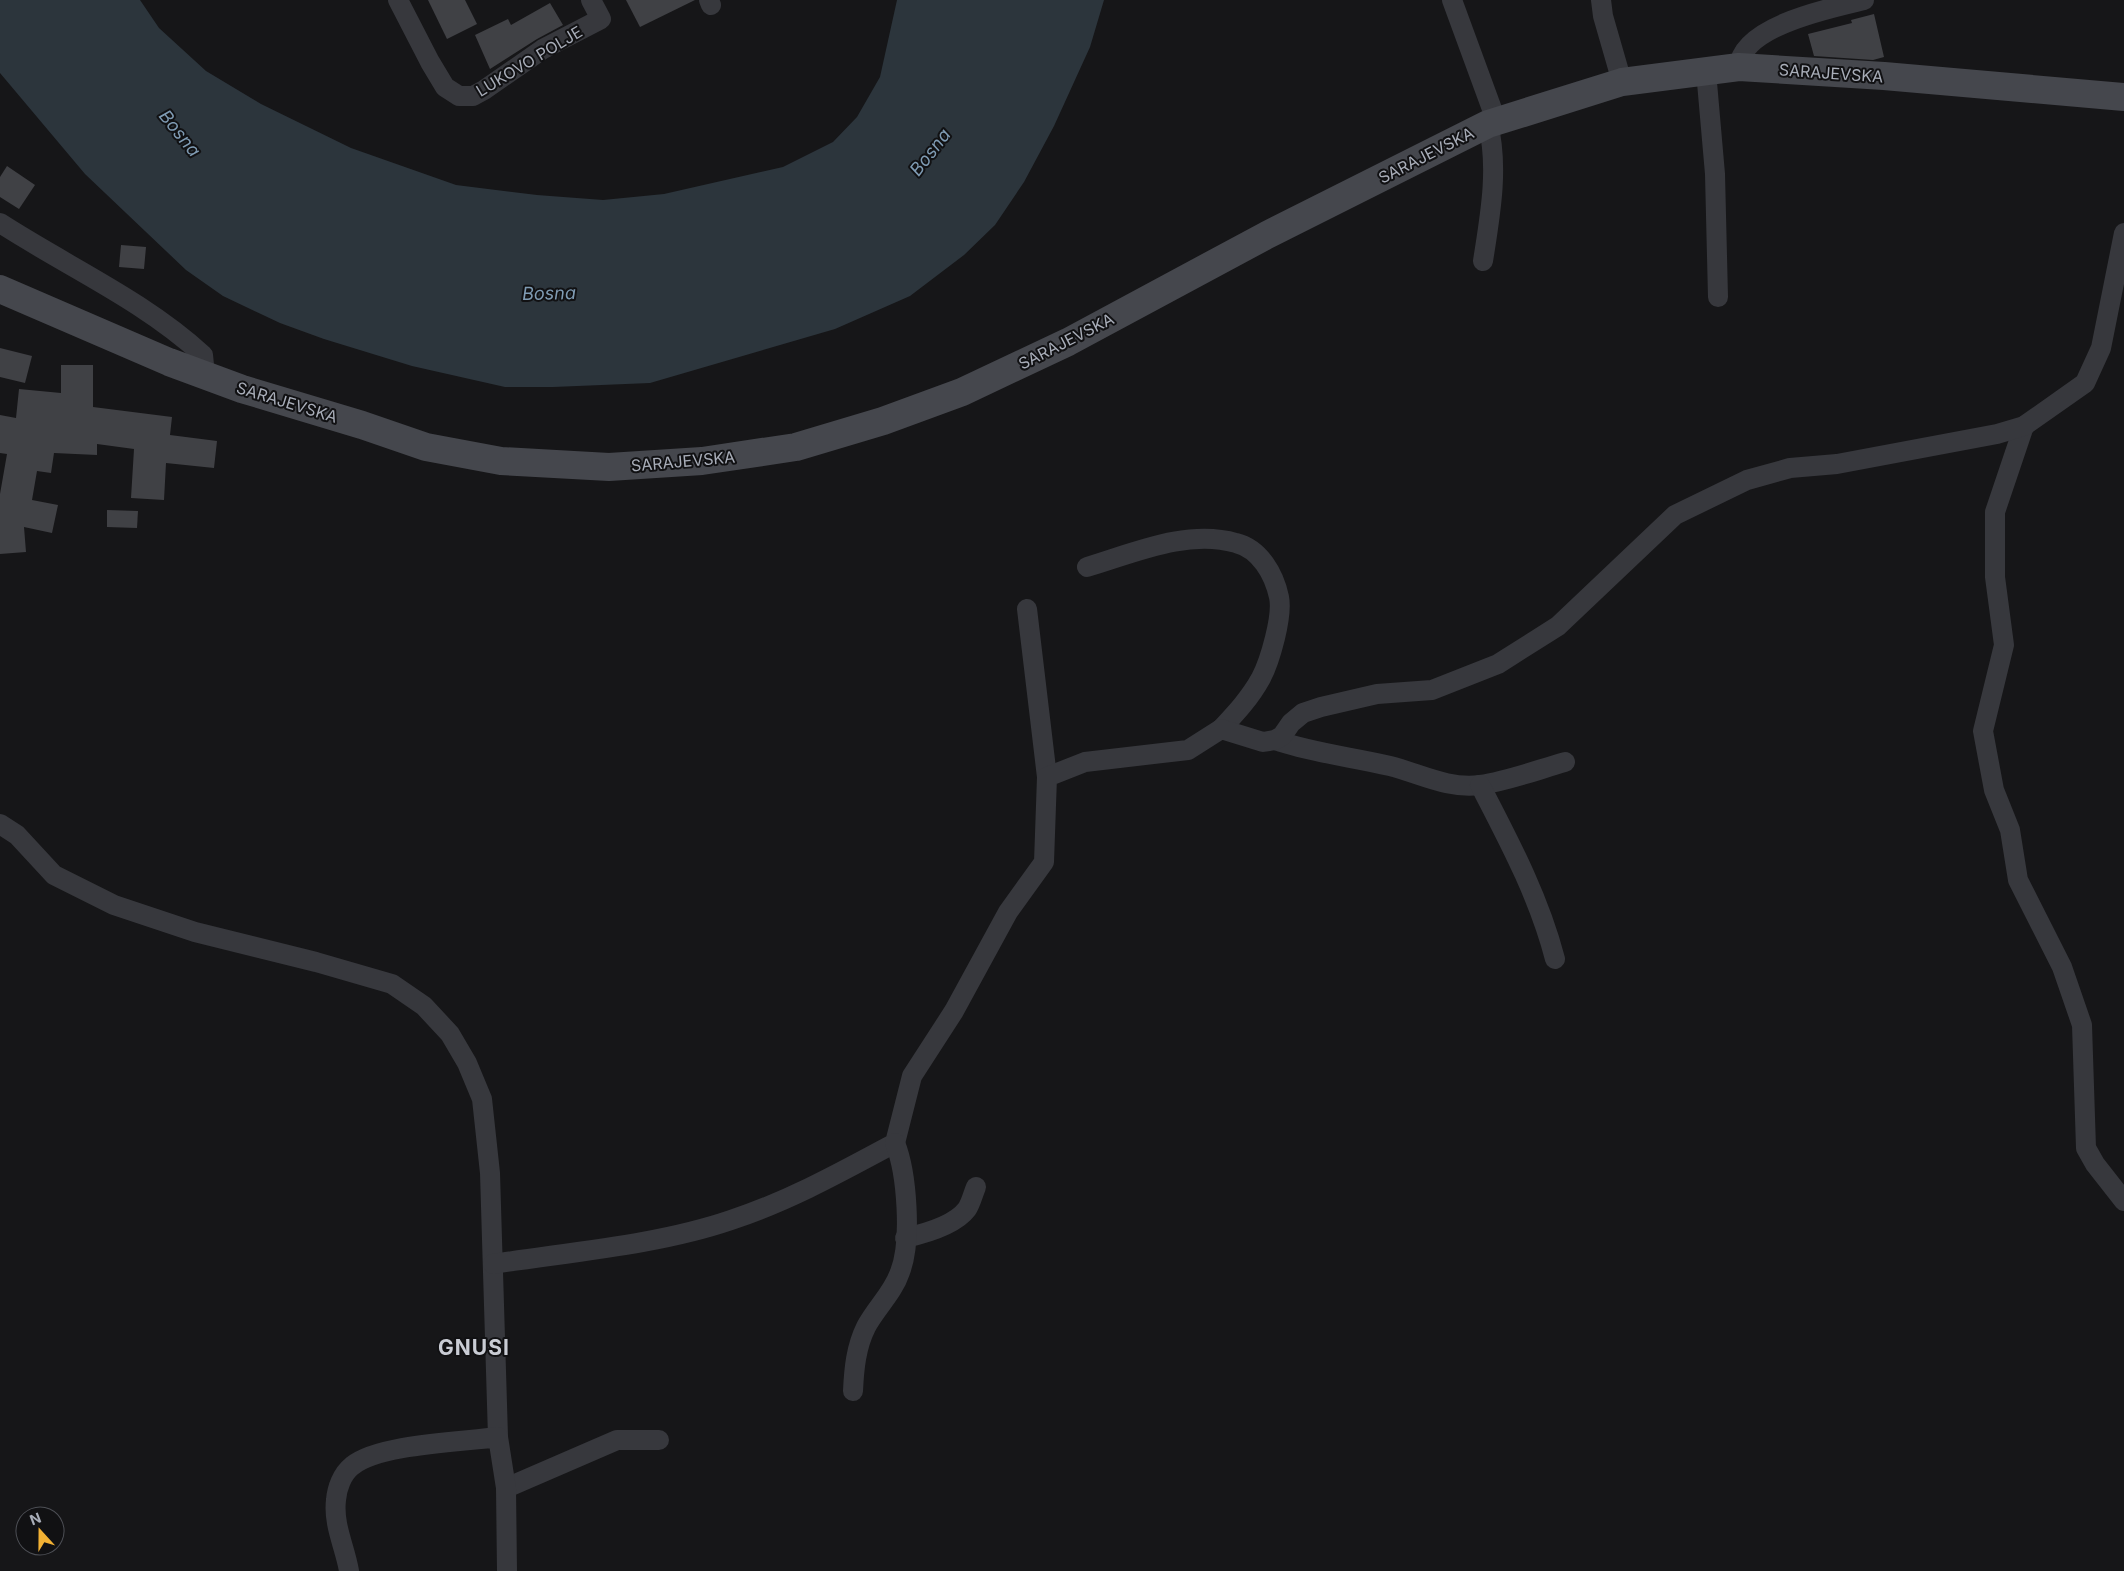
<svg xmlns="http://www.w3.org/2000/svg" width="2124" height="1571" font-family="Inter,sans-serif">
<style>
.water{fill:#2c353c}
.building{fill:#404145}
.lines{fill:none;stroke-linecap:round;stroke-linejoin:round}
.street{stroke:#37383d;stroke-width:20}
.secondary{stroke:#45474d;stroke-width:28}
.labels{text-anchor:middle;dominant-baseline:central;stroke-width:4;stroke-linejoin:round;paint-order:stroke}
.street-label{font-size:16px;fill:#a8adb8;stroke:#111113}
.water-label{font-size:18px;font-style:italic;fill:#7f9bb3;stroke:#111113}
.district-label{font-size:21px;font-weight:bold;letter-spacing:1px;fill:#c9ccd4;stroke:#111113}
</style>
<rect width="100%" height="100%" fill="#161618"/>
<polygon class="water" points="0,0 140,0 159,28 206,71 261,104 351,148 456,185 537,195 603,200 664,194 783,167 833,142 857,117 880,77 897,0 1104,0 1090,47 1054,126 1024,182 995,225 964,255 910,296 835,329 650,383 553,387 505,387 412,366 324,339 280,323 223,296 186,270 85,174 0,73"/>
<g class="building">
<polygon points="428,0 465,0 477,24 447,39"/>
<polygon points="626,0 695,0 640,27"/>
<polygon points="550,3 563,25 537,39 490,69 475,35 508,19 511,25"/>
<polygon points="1874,14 1884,57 1873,60 1814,56 1808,34 1852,23 1851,20"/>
<polygon points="7,166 35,185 19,209 0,197 0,177"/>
<polygon points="121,245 146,247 144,269 119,267"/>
<polygon points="0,348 32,356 25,383 0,377"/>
<polygon points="61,365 93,365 93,407 172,417 170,435 217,441 214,468 166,463 164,500 131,498 134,449 97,444 97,455 54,453 51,473 37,471 32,500 58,505 52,533 24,527 26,552 0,554 0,494 7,454 0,453 0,415 16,418 19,389 61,393"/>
<polygon points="107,510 138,511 137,528 107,527"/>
</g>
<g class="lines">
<g class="street">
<polyline points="398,0 430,62 445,87 459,96 473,96 484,90 543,49 601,19 591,0"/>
<polyline points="709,0 711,5"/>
<polyline points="1452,0 1496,120"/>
<polyline points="1601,0 1603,16 1622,82"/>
<path d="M1739,67c2,-41 92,-59 125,-67"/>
<polyline points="1706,71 1715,174 1718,297"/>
<path d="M0,223c68,44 143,77 203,132l2,20"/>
<path d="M1483,261c7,-45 16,-93 5,-137"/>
<polyline points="2024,426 1995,512 1995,577 2004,645 1983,731 1994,790 2010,830 2018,880 2062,967 2082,1025 2086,1148 2095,1164 2124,1201"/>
<path d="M1087,567c47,-14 100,-38 149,-24 24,6 38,31 43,54 4,19 -9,64 -18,81 -11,20 -25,35 -40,51"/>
<polyline points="1027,609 1047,777"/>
<path d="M1275,740c38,13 77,17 115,26 31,8 57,23 90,19 28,-4 57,-15 85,-23"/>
<path d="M1480,785c29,56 59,112 75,174"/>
<polyline points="0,824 17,835 54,875 114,905 195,932 316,962 392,984 424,1006 450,1034 467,1063 482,1099 490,1173 498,1437"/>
<path d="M905,1238c18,-4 50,-13 62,-29 4,-6 6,-15 9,-22"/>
<path d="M493,1264c77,-12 165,-19 238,-44 58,-19 110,-48 164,-77l17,-67 42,-65 54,-99 36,-50 3,-85 38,-15 103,-12 33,-21 42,13 12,-2 7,-4 9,-13 12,-10 18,-6 56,-13 55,-4 66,-26 60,-38 117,-111 72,-35 43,-12 47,-4 160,-30 27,-8 61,-43 16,-35 23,-115"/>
<path d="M853,1391c1,-22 3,-44 13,-64 10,-19 27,-34 34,-55 12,-31 7,-99 -5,-129"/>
<polyline points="506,1488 617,1440 659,1440"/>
<path d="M349,1571c-4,-24 -16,-46 -13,-71 1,-12 6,-26 16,-34 26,-22 110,-24 146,-29l8,51 1,83"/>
</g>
<polyline class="secondary" points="0,289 169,362 242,389 362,425 426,447 501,461 609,467 702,461 796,447 883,421 962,392 1068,342 1267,235 1488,124 1622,82 1739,67 1884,76 2124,97"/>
</g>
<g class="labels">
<g class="street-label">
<text transform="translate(529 61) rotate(-31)">LUKOVO POLJE</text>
<text transform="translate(1831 73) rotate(4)">SARAJEVSKA</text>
<text transform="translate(1426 155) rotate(-27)">SARAJEVSKA</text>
<text transform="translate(1066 341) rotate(-27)">SARAJEVSKA</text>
<text transform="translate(287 402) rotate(17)">SARAJEVSKA</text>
<text transform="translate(683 461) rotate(-5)">SARAJEVSKA</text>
</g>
<g class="water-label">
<text transform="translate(180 133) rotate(51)">Bosna</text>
<text transform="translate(930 152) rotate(-52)">Bosna</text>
<text transform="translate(549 293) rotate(-1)">Bosna</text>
</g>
<g class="district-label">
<text x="474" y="1347">GNUSI</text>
</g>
</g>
<g transform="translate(40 1531) rotate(339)"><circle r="24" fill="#111113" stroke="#4d4f55"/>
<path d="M0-4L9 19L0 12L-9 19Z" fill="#f2b134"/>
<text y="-8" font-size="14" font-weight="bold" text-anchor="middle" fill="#a8adb8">N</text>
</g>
</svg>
